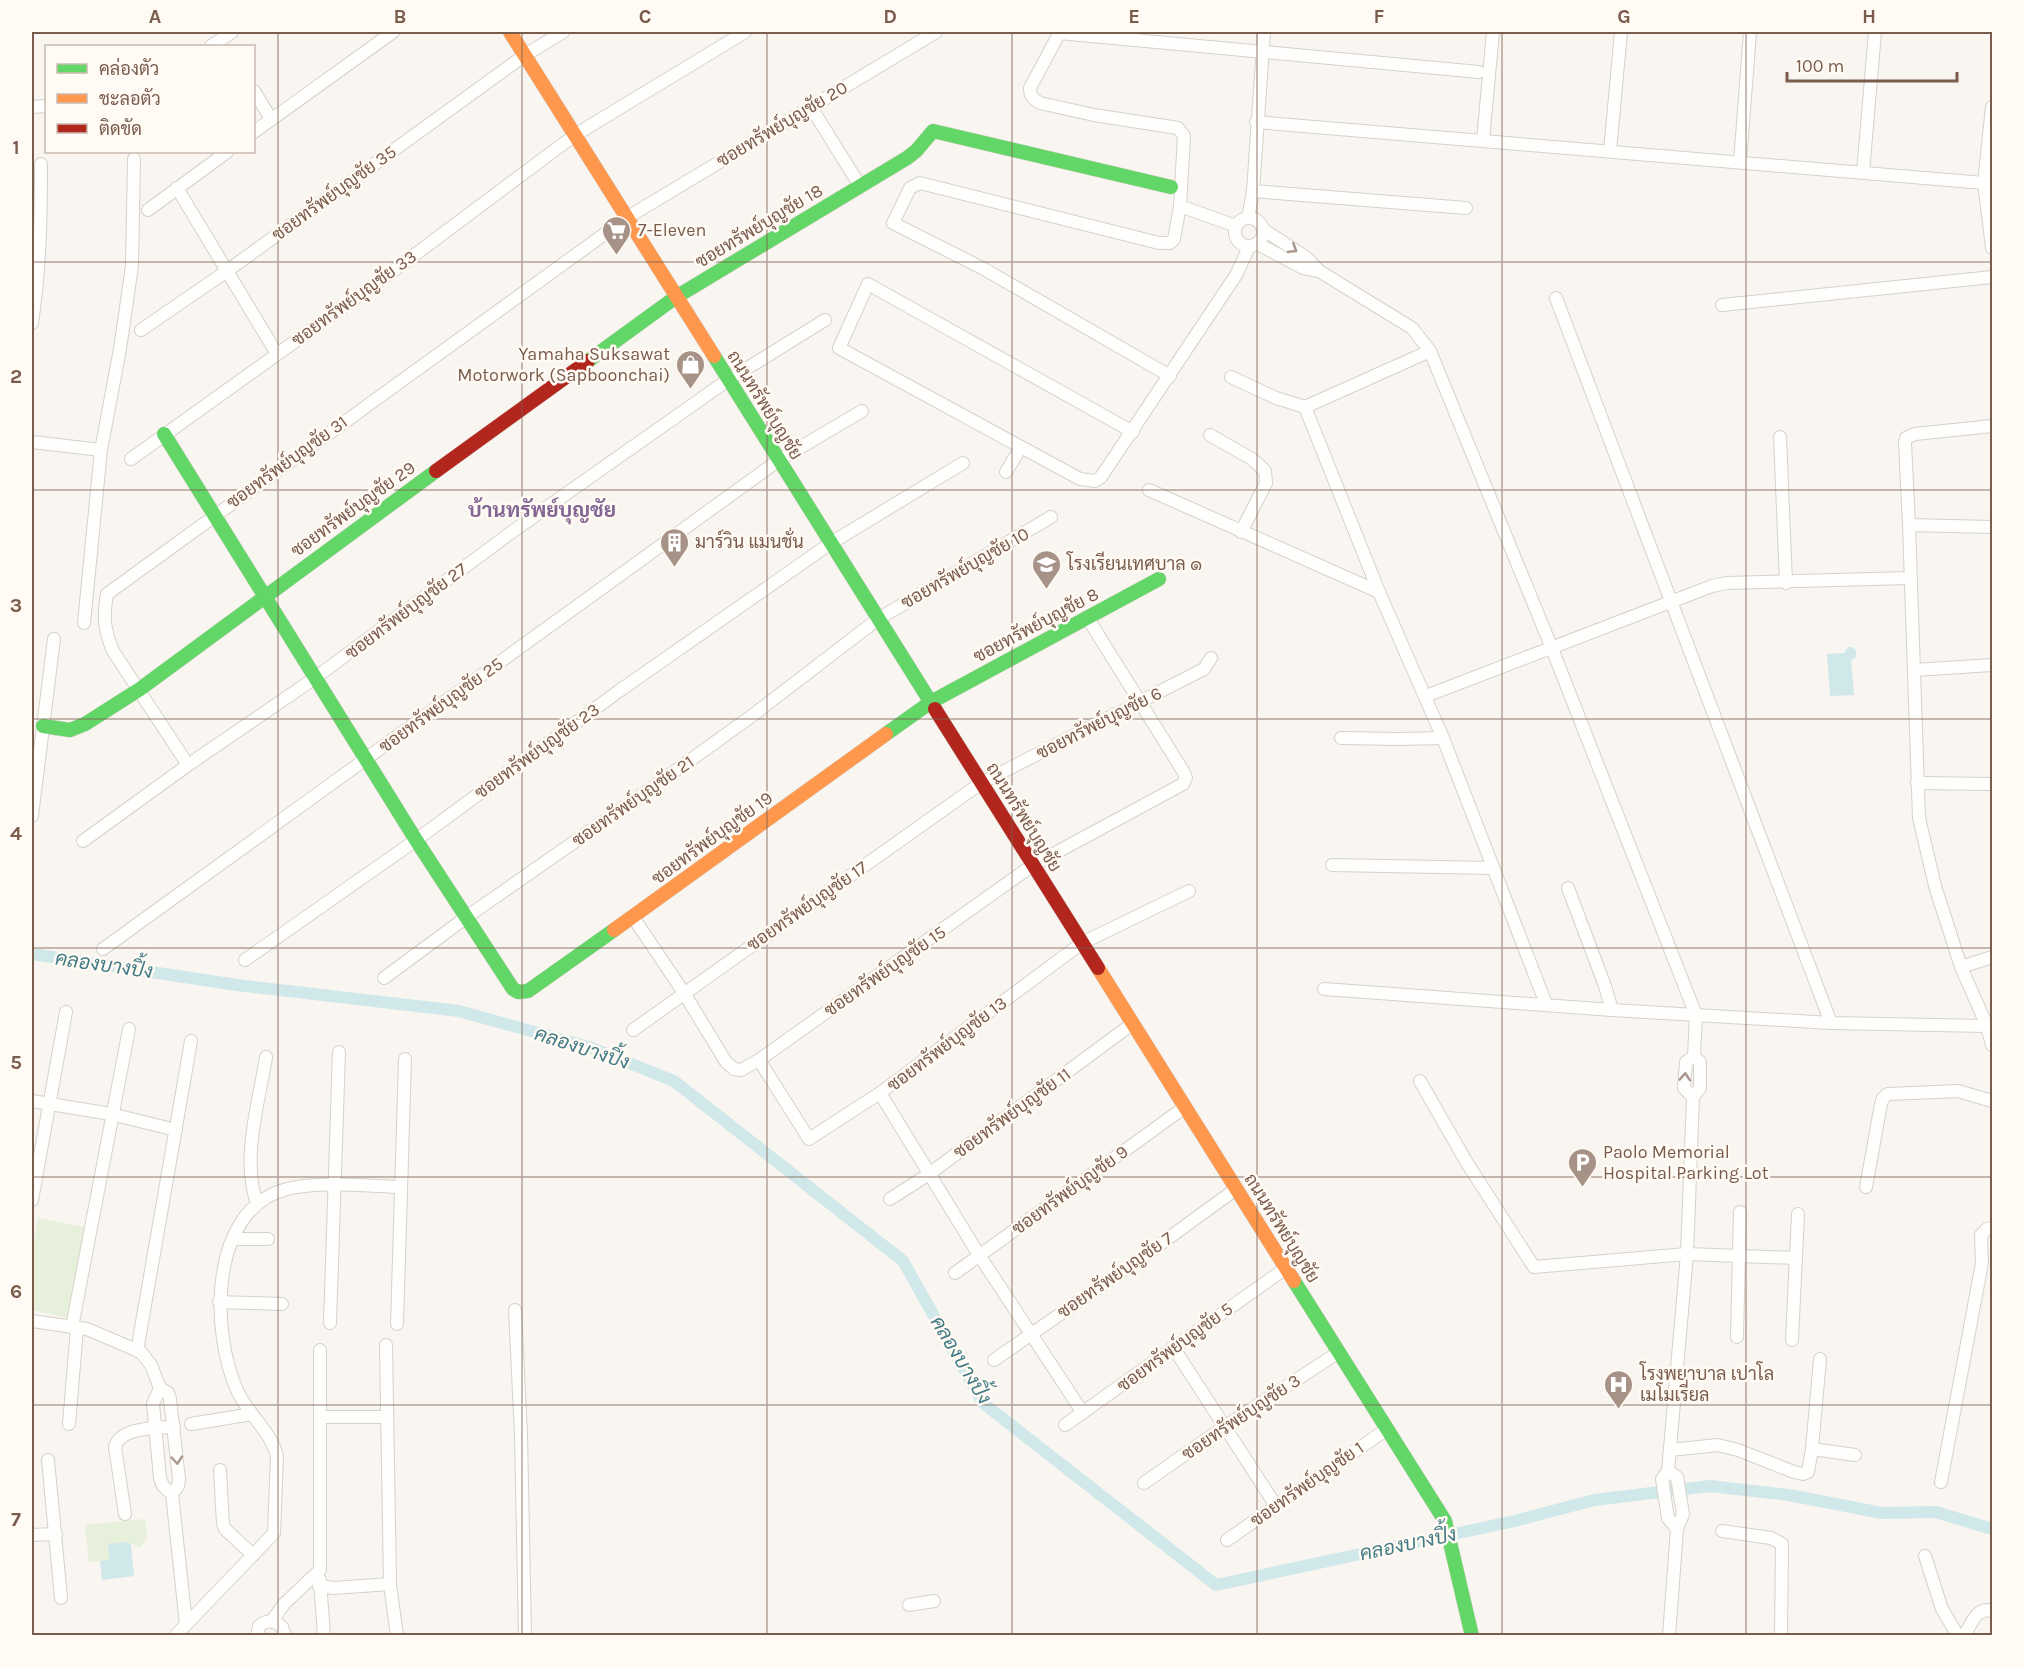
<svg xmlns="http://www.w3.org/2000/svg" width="2024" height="1667" font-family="Karla,Sarabun,sans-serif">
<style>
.green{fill:#e7f0db}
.water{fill:#d0e8ea}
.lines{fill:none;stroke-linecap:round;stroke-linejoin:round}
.canal{stroke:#d0e8ea;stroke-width:12}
.street-casing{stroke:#d7d1cb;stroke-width:14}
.fast-casing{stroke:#d9d2cb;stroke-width:15}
.slow-casing{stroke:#d9d2cb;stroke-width:15}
.jam-casing{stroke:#d9d2cb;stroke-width:15}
.street{stroke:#fefefd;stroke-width:12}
.fast{stroke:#63d668;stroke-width:14}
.slow{stroke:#ff974d;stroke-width:14}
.jam{stroke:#b3261e;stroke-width:14}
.oneway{stroke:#a8958b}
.grid{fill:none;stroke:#7a5c4d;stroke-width:1.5;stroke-opacity:0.55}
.labels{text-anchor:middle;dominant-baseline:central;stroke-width:5;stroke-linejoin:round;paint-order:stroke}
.street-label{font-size:18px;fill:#7a5c4d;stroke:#fffaf3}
.poi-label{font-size:18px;fill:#7a5c4d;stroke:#fffaf3;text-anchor:start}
.water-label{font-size:20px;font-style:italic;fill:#437c86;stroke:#fffaf3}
.quarter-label{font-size:21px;font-weight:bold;fill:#846695;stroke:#fffaf3}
.neatline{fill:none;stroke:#7a5c4d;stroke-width:2}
.grid-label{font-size:20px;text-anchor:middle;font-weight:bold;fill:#7a5c4d}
</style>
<rect width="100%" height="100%" fill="#f9f5f0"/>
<g class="green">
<polygon points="38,1218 85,1227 69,1318 32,1310 32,1252"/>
<path d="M145,1519c1,10 5,23 -6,28l-11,-5 -20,2 1,16 -20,2 -4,-37z"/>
</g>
<g class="water">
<polygon points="1848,647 1852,647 1856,650 1856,657 1851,660 1854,695 1830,696 1827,654 1844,653"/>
<polygon points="128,1542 131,1544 134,1576 102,1580 100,1561 109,1560 108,1544"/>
</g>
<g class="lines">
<polyline class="canal" points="32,954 237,985 459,1011 592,1048 674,1081 903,1261 983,1403 1216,1585 1515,1521 1594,1500 1710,1486 1789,1495 1882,1513 1936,1512 1992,1529"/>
<defs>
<g id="street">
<path d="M1060,32l-30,56c0,8 3,11 10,15l54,12 84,13 6,8 -4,70 -6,33 -4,4h-11l-239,-60 -10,5 -17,35 91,46 186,107"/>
<polyline points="1059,33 1479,72"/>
<polyline points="211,46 232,32"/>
<polyline points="254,91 271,119"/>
<polyline points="32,107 46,106"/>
<polyline points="811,107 860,186"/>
<polyline points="1992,107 1984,183 1992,248"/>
<polyline points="1256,122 1984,183"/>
<polyline points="254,132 393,32"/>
<polyline points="1483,140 1493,32"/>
<polyline points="1610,151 1621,32"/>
<polyline points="1740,162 1750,32"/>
<polyline points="1863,172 1875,32"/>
<polyline points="177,188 277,354"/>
<polyline points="1253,191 1466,208"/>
<polyline points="1180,206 1236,226"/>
<polyline points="148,210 227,152"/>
<circle cx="1249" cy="232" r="14"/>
<polyline points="1248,218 1253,191 1264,32"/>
<polyline points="1264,230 1307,258 1319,271 1412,328 1430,351 1551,646 1696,1015 1694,1056 1686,1062 1684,1088 1693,1097"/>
<polyline points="1258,244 1303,268 1319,271"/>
<polyline points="1556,298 1831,1023"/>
<polyline points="1722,305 1992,277"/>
<path d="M32,323c8,-53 9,-105 9,-159"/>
<polyline points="141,330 227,271 525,55 563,32"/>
<polyline points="1430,351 1305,407 1379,592 1443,738 1546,1004"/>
<polyline points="1231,377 1276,398 1305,407"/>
<polyline points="1992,426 1915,434 1906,438 1905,443 1909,525 1919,818 1935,886 1961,967 1987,1026 1992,1045"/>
<polyline points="1133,432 868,284 839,348 1080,479 1095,481 1101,477 1236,275 1249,247"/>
<polyline points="1210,435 1252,459 1265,471 1266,483 1241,532"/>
<polyline points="1780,437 1786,583"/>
<polyline points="32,442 101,450"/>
<polyline points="131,459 389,274 575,135 745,32"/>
<polyline points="1006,472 1021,447"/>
<polyline points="1149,490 1379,592"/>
<polyline points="1909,525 1992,527"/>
<polyline points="84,623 101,450 120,349 132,266 134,159"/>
<polyline points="1914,670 1992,665"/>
<polyline points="1426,696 1712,586 1727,583 1910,578"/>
<polyline points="1341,738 1399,739 1443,738"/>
<path d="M188,765l-75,-114c-9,-22 -10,-34 -6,-57l521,-377 308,-185"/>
<polyline points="1917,783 1992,784"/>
<polyline points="32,816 54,639"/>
<polyline points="83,841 188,765 315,678 509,534 728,380 825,320"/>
<polyline points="1332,865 1493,868"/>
<polyline points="1568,888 1605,986 1612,1010"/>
<polyline points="633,917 684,993 726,1062 734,1069 741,1070 759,1060 1033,865 1183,784 1186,778 1183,771 1087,617"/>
<polyline points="103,949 779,460 862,411"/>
<polyline points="245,960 416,840 619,691 831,543 963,463"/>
<polyline points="1961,967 1992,957"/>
<polyline points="384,978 468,916 636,799 749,718 878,619 1051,517"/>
<polyline points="1324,989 1612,1010 1831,1023 1987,1026"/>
<polyline points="633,1030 981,783 1204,669 1211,658"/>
<polyline points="759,1060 809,1139 880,1093 1082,943 1189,891"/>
<polyline points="1420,1081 1467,1163 1534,1267 1687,1254 1796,1258"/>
<polyline points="880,1093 979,1255 1083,1413"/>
<polyline points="32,1101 111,1114 176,1130"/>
<polyline points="1866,1187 1881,1104 1883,1098 1888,1094 1958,1091 1992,1101"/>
<polyline points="890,1199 929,1174 1132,1024"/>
<polyline points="32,1200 66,1012"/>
<path d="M257,1203c-16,-44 2,-101 9,-146"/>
<polyline points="233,1239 268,1239"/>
<polyline points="955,1273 1185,1107"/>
<polyline points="219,1302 282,1304"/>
<polyline points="515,1310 521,1434 525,1636"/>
<polyline points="32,1321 87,1329 141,1352 151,1365 160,1388 168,1393 170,1399 179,1479 178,1486 172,1494"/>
<polyline points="330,1323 339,1052"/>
<polyline points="397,1324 405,1059"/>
<polyline points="72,1327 129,1029"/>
<polyline points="1737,1337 1740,1212"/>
<polyline points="1792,1340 1798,1214"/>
<polyline points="386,1345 390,1584 397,1636"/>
<polyline points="1173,1347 1276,1506"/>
<polyline points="137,1351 191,1041"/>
<polyline points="994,1360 1137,1261 1236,1189"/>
<polyline points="160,1388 153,1404 160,1478 163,1486 172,1494 186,1624"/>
<polyline points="320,1417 386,1417"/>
<polyline points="69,1424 77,1328"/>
<polyline points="191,1424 252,1414"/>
<polyline points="1065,1425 1286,1268"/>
<polyline points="1812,1449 1855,1455"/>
<polyline points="1670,1450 1718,1445 1738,1450 1794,1472 1803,1474 1808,1472 1812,1449 1820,1359"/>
<polyline points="48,1460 61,1598"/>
<polyline points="220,1470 223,1524 225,1529 253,1555"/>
<polyline points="1668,1471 1677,1477 1683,1514 1677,1529 1669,1636"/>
<polyline points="1941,1482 1982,1263 1981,1235 1987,1229 1992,1228"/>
<polyline points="1144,1483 1224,1427 1339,1352"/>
<path d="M125,1514l-10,-67c5,-20 42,-19 59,-20"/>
<polyline points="1677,1529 1668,1518 1662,1479 1668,1471 1687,1254 1693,1097 1700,1088 1700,1062 1694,1056"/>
<polyline points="1722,1531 1771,1538 1782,1544 1781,1636"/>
<polyline points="32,1535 56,1534"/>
<polyline points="1227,1540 1387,1429"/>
<polyline points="1925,1556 1942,1609 1958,1636"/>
<polyline points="320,1580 324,1636"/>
<polyline points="319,1586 334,1588 390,1584"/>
<polyline points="909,1605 934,1601"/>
<polyline points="272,1621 284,1604 320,1570 320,1350"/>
<path d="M175,1636l99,-103 3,-77c-6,-25 -30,-42 -40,-66 -26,-58 -29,-181 50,-201 32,-8 80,-3 113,-2"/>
<path d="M257,1636l2,-10c8,-7 16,-6 23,1l3,9"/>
<path d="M1964,1636c7,-12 13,-30 28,-25"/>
</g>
<g id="fast">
<polyline points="714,356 935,709"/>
<polyline points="588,361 676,297 907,158 916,151 933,131 1171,187"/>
<polyline points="164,434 416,840 513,989 518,992 528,991 614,930"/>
<polyline points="43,726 70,730 85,724 140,689 436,471"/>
<polyline points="886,734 931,702 1159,579"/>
<polyline points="1294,1281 1445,1521 1472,1636"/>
</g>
<g id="slow">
<polyline points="510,32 714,356"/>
<polyline points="614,930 886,734"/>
<polyline points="1098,968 1294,1281"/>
</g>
<g id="jam">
<polyline points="436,471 588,361"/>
<polyline points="935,709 1098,968"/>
</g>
</defs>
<use href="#street" class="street-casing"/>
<use href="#fast" class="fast-casing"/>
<use href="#slow" class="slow-casing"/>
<use href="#jam" class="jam-casing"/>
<use href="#street" class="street"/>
<use href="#fast" class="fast"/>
<use href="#slow" class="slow"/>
<use href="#jam" class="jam"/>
</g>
<defs><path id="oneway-chevron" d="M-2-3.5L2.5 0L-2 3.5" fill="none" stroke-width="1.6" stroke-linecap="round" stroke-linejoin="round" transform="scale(1.5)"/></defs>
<g class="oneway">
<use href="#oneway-chevron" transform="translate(1293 249) rotate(32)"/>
<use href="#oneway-chevron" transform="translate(1685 1077) rotate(-86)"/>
<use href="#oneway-chevron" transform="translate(177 1460) rotate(85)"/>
</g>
<path class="grid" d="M278,32v1604M522,32v1604M767,32v1604M1012,32v1604M1257,32v1604M1502,32v1604M1746,32v1604M32,262h1960M32,490h1960M32,719h1960M32,948h1960M32,1177h1960M32,1405h1960"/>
<defs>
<symbol id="supermarket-pin" viewBox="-11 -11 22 30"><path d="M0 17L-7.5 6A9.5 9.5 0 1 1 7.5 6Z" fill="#a69286" stroke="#fffaf3"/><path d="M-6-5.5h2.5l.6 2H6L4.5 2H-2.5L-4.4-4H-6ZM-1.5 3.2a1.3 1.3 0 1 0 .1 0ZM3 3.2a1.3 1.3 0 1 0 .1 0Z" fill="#fff"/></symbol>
<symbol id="shop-pin" viewBox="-11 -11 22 30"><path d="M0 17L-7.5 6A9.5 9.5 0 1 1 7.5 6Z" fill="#a69286" stroke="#fffaf3"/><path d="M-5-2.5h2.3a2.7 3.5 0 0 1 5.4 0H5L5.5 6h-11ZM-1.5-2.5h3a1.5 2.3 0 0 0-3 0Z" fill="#fff"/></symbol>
<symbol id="building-pin" viewBox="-11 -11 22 30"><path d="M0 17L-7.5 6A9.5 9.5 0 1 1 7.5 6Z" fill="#a69286" stroke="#fffaf3"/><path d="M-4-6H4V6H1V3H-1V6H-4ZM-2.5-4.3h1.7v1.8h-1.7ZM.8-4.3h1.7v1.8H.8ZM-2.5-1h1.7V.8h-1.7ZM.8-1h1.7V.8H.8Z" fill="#fff"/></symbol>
<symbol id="school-pin" viewBox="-11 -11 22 30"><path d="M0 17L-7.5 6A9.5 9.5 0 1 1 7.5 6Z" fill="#a69286" stroke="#fffaf3"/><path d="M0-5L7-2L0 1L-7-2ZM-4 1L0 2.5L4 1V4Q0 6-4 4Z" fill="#fff"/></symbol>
<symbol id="parking-pin" viewBox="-11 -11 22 30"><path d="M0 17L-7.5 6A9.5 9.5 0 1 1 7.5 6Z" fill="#a69286" stroke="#fffaf3"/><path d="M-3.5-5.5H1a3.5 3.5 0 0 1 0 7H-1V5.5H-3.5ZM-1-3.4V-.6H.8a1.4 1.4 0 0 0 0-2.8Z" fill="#fff"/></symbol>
<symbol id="hospital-pin" viewBox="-11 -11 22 30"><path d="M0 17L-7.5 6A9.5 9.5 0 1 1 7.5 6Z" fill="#a69286" stroke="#fffaf3"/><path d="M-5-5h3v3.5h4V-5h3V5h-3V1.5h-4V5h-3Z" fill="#fff"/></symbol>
</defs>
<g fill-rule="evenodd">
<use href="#supermarket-pin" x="600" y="214" width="33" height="45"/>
<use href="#shop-pin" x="674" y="348" width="33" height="45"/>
<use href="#building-pin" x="658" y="526" width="33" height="45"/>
<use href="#school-pin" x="1030" y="548" width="33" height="45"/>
<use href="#parking-pin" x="1566" y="1146" width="33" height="45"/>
<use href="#hospital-pin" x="1602" y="1368" width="33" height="45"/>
</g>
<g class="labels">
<g class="street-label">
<text transform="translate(782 124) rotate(-31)">ซอยทรัพย์บุญชัย 20</text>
<text transform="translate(334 193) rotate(-36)">ซอยทรัพย์บุญชัย 35</text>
<text transform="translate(759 226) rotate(-31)">ซอยทรัพย์บุญชัย 18</text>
<text transform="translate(354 298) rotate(-36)">ซอยทรัพย์บุญชัย 33</text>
<text transform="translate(765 405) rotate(58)">ถนนทรัพย์บุญชัย</text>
<text transform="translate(287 462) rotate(-36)">ซอยทรัพย์บุญชัย 31</text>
<text transform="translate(353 509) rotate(-36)">ซอยทรัพย์บุญชัย 29</text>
<text transform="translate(965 568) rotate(-30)">ซอยทรัพย์บุญชัย 10</text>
<text transform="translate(406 611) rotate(-37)">ซอยทรัพย์บุญชัย 27</text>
<text transform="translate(1036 625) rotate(-28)">ซอยทรัพย์บุญชัย 8</text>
<text transform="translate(441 705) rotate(-36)">ซอยทรัพย์บุญชัย 25</text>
<text transform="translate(1099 723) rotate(-27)">ซอยทรัพย์บุญชัย 6</text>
<text transform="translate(537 751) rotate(-36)">ซอยทรัพย์บุญชัย 23</text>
<text transform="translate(633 801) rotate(-35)">ซอยทรัพย์บุญชัย 21</text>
<text transform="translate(1024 817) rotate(58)">ถนนทรัพย์บุญชัย</text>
<text transform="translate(712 838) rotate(-36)">ซอยทรัพย์บุญชัย 19</text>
<text transform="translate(807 906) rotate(-35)">ซอยทรัพย์บุญชัย 17</text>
<text transform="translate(885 971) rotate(-35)">ซอยทรัพย์บุญชัย 15</text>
<text transform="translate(947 1044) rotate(-37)">ซอยทรัพย์บุญชัย 13</text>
<text transform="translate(1012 1113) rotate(-36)">ซอยทรัพย์บุญชัย 11</text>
<text transform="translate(1070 1190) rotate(-36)">ซอยทรัพย์บุญชัย 9</text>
<text transform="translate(1282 1228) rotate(58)">ถนนทรัพย์บุญชัย</text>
<text transform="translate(1115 1275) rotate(-35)">ซอยทรัพย์บุญชัย 7</text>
<text transform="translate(1175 1347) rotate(-36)">ซอยทรัพย์บุญชัย 5</text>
<text transform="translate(1241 1417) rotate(-34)">ซอยทรัพย์บุญชัย 3</text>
<text transform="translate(1307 1484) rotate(-35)">ซอยทรัพย์บุญชัย 1</text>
</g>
<g class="poi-label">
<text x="638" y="230">7-Eleven</text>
<text x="670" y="354" text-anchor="end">Yamaha Suksawat<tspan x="670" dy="21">Motorwork (Sapboonchai)</tspan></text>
<text x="695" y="542">มาร์วิน แมนชั่น</text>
<text x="1067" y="564">โรงเรียนเทศบาล ๑</text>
<text x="1603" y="1152">Paolo Memorial<tspan x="1603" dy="21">Hospital Parking Lot</tspan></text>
<text x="1640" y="1374">โรงพยาบาล เปาโล<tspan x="1640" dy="21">เมโมเรี่ยล</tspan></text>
</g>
<g class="water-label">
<text transform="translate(104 965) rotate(8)">คลองบางปิ้ง</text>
<text transform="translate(582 1048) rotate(18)">คลองบางปิ้ง</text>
<text transform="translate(961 1360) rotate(59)">คลองบางปิ้ง</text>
<text transform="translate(1408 1544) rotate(-12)">คลองบางปิ้ง</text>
</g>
<g class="quarter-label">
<text x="542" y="510">บ้านทรัพย์บุญชัย</text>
</g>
</g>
<rect width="2024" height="1667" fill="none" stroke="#fffaf3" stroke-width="66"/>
<rect x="45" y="45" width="210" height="108" fill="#fffaf3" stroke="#cabbb1" stroke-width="1.5"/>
<rect x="57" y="64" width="30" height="9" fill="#63d668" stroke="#cabbb1" stroke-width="1.5"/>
<text x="99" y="75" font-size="18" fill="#7a5c4d">คล่องตัว</text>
<rect x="57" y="94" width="30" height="9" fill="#ff974d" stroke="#cabbb1" stroke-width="1.5"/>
<text x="99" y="105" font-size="18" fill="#7a5c4d">ชะลอตัว</text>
<rect x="57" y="124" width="30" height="9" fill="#b3261e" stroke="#cabbb1" stroke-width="1.5"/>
<text x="99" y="135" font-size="18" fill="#7a5c4d">ติดขัด</text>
<path d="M1787 72v9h170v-9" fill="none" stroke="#7a5c4d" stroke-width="3"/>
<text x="1796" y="72" font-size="18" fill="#7a5c4d" stroke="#fffaf3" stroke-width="4.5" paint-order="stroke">100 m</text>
<rect x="33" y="33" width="1958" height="1601" class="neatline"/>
<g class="grid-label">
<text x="155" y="23">A</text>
<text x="400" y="23">B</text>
<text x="645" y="23">C</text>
<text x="890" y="23">D</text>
<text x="1134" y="23">E</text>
<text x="1379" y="23">F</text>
<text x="1624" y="23">G</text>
<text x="1869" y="23">H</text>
<text x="16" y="154">1</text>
<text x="16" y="383">2</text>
<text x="16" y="612">3</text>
<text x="16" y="840">4</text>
<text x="16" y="1069">5</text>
<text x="16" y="1298">6</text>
<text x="16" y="1526">7</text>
</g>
</svg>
